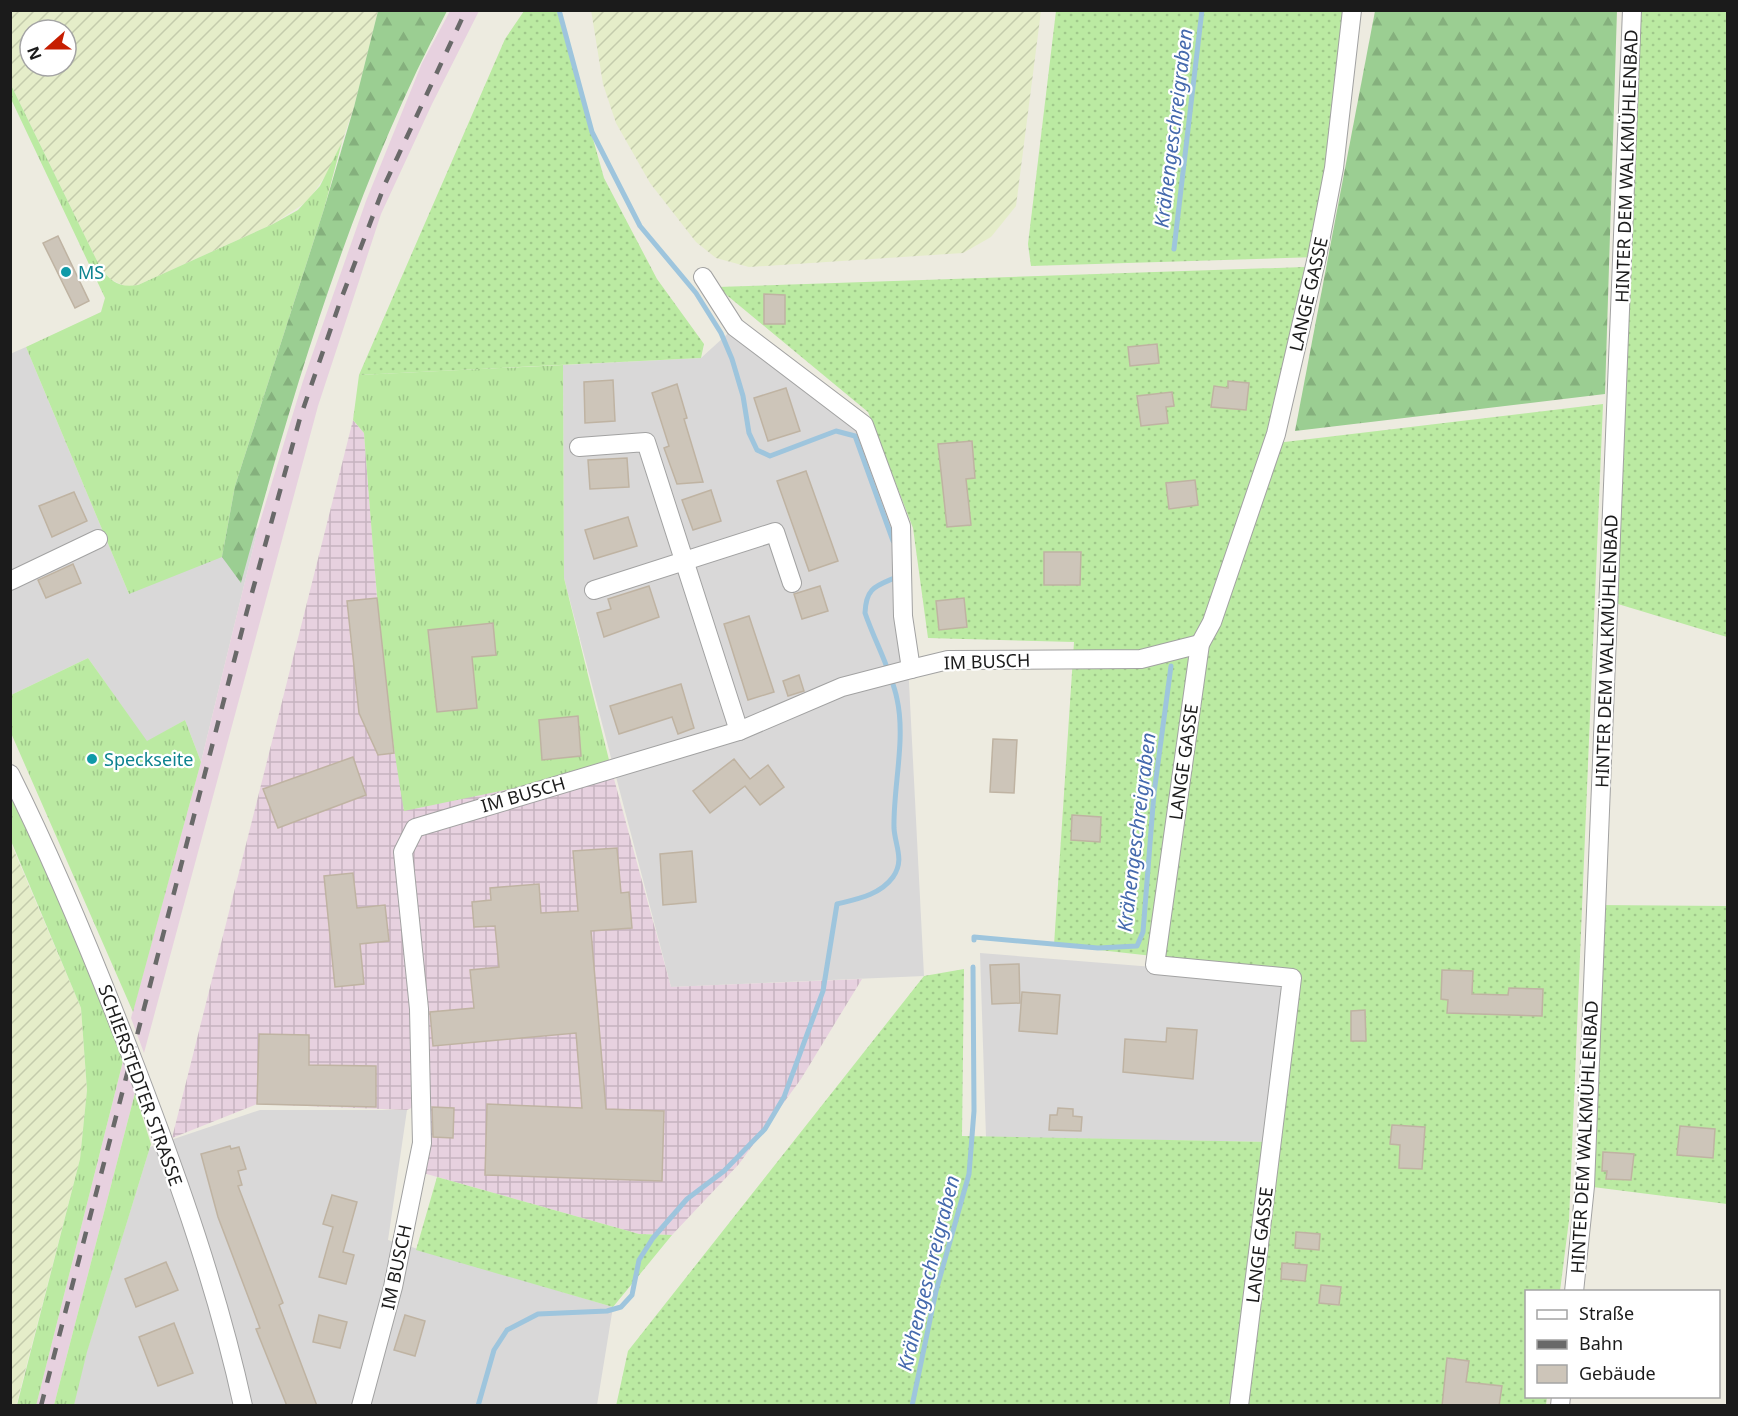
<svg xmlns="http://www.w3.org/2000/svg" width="1738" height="1416" font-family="'Noto Sans',sans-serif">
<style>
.residential{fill:#d9d8d8}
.industrial{fill:url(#industrial-grid)}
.railway{fill:#e7d1df}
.farmland{fill:url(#farmland-furrows);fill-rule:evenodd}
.grass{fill:url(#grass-tufts)}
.forest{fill:url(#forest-firs)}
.garden{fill:url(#garden-dots)}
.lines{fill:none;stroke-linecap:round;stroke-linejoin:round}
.stream{stroke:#9ec5dd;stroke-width:5}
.building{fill:#cdc5b9;stroke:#bfb3a2;stroke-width:1.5}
.minor-casing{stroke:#a2a2a2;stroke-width:20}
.minor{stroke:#fff;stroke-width:18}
.rail{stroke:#696969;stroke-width:4.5;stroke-dasharray:12 12;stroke-linecap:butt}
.culture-dot{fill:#0f9aa8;stroke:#fff;stroke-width:2}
.labels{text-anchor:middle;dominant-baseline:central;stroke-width:4.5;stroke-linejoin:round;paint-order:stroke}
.street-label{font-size:18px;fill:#1b1b1b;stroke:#fff}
.culture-label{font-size:18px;fill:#0d838f;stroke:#fff;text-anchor:start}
.water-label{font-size:20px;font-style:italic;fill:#456aad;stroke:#fff}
</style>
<defs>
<pattern id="industrial-grid" width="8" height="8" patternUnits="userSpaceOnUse" patternTransform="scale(1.5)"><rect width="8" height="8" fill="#e7d1df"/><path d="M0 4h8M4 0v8" fill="none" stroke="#c6b3bf"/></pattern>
<pattern id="farmland-furrows" width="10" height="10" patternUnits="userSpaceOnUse" patternTransform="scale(1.5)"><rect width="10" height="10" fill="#e5edc9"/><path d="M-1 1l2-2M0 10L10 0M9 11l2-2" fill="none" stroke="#c4cbac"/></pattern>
<pattern id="grass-tufts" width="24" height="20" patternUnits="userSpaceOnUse" patternTransform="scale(1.5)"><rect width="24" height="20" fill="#bbeaa2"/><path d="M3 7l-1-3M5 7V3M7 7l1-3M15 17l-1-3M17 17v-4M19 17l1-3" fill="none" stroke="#a0c88b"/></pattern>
<pattern id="forest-firs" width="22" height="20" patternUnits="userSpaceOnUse" patternTransform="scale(1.5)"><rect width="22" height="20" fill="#9bce92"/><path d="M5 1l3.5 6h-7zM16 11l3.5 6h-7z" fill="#85b07d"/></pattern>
<pattern id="garden-dots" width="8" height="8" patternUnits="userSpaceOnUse" patternTransform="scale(1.5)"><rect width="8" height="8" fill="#bbeaa2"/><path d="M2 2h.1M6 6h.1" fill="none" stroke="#a0c88b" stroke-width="1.8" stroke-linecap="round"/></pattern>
</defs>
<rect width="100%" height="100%" fill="#edebe0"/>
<g class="residential">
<polygon points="735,327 864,425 901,526 924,976 671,987 564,578 563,365 701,358"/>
<polygon points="26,347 129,594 258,528 201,762 185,720 147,742 88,658 11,695 10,354"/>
<polygon points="980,953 1292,978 1277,1142 986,1137"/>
<polygon points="260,1110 407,1110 388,1240 613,1307 597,1405 73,1406 86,1354 150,1147"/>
</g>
<polygon class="industrial" points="353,420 364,433 377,598 394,753 611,768 671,987 862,979 801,1079 739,1164 672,1235 639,1234 416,1171 420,1104 407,1110 257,1104 172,1138"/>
<g class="railway">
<polygon points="450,11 479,11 432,104 381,214 318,406 144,1053 131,1018 201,762 258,528 303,381 366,201 422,63"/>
<polygon points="123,1061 135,1093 54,1405 36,1406"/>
</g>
<g class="farmland">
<polygon points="591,10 1041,11 1016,206 991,237 963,253 749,267 716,258 696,242 650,183 616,123 603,84"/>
<path d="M11,11h367l-24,96 -12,35 -12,27 -22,32 -35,23 -135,61 -12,2 -18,-9 -8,-11 -89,-182zM30,30h36v36h-36z"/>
<polygon points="10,841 81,1008 87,1090 80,1159 16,1406 10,1405"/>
</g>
<g class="grass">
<path d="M11,85l89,182c11,15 19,21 38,18l135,-61 25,-14 22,-24 22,-44 -18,67 -89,277 -13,71 -93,37 -103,-247 75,-35 4,-14 -94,-199z"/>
<path d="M563,365l1,213 47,190 -207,43c-22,-125 -30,-252 -40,-378l-11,-13 6,-45z"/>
<polygon points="88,658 147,741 185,720 201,762 133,1012 11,733 11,695"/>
<polygon points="10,791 24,818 103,1005 123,1061 36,1406 17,1405 80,1159 87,1090 81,1008 11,841"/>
<polygon points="135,1093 151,1144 87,1352 74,1405 54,1405"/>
</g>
<g class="forest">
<path d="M378,11h69c-95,179 -153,377 -206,572l-19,-26 13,-71 89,-277 30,-102z"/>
<polygon points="1375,11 1617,11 1605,394 1295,431"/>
</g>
<g class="garden">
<polygon points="524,11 557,11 604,178 657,279 704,344 701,358 359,375 505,39"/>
<polygon points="1056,11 1352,11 1317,257 1031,266 1028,244"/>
<polygon points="1632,11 1727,11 1727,637 1608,601"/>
<polygon points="1305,267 1267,444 1603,404 1569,1220 1560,1291 1526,1292 1526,1396 1547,1397 1546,1405 616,1406 628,1351 924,976 964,969 962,1136 1277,1142 1297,972 1054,945 1074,642 928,638 913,528 868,412 717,287"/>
<polygon points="1596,905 1727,906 1727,1204 1585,1186"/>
<polygon points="437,1177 639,1234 672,1235 613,1307 416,1250"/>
</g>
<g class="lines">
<g class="stream">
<polyline points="559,10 592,132 640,226 696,293 721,333 732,359 743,396 749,433 757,450 770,456 836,431 855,436 893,541"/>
<polyline points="1174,249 1202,10"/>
<polyline points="974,940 974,937 1098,948 1137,946 1143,932 1154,793 1171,666"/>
<path d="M478,1406l16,-56 13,-20 31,-16 69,-3 14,-4 11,-12 7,-35 14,-22 34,-39 37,-28 41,-42 19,-32 39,-106 14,-87c20,-5 43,-9 56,-27 12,-17 2,-31 1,-49 -1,-40 12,-89 3,-129 -6,-29 -22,-57 -32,-86 1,-27 12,-27 34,-37"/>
<polyline points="912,1406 936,1291 969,1174 974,1111 973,967"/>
</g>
</g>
<g class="building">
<polygon points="58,236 89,301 75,308 43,243"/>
<polygon points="764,294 785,295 785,324 764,324"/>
<polygon points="1157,344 1159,363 1130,366 1128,347"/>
<polygon points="613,380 615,421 585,423 584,382"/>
<polygon points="1228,381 1249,383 1246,410 1211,407 1214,386 1228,388"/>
<polygon points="677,384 687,418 684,419 703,482 677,484 664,448 669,446 652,393"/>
<polygon points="786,388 800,431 768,441 754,398"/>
<polygon points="1172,392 1174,406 1166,407 1168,423 1141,426 1137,396"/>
<polygon points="972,441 975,478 966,479 971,525 947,527 938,444"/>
<polygon points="627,458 629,487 590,489 588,460"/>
<polygon points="806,471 838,561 809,571 777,481"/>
<polygon points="1195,480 1198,505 1169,509 1166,483"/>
<polygon points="711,490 721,521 693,530 682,500"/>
<polygon points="74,492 87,521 52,537 39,506"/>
<polygon points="628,517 637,546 594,559 585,530"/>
<polygon points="1044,552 1081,552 1080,585 1044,585"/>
<polygon points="73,564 81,583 46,598 38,580"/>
<polygon points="649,586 659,617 604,637 597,613 611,609 608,599"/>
<polygon points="820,586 828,611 802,619 794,594"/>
<polygon points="377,598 394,753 378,755 359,713 347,601"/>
<polygon points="964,598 967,627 939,630 936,601"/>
<polygon points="749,616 774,692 748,700 724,624"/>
<polygon points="493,623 496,655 472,657 477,708 437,712 428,630"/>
<polygon points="799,675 804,691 788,696 783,681"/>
<polygon points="681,684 694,728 678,734 672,717 619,734 610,706"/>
<polygon points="578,716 581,756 542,760 539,720"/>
<polygon points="993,739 1017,740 1014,793 990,792"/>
<polygon points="353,757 366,795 278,828 263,789"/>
<polygon points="734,759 750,779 768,765 784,787 760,805 745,786 710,813 693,791"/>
<polygon points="1072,815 1101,817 1100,842 1071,840"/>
<polygon points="617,848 621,893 629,892 632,928 591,931 606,1109 664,1111 662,1181 485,1175 487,1104 582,1108 576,1033 433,1046 430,1012 474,1008 470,970 499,967 495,926 474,927 472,902 491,900 490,888 539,884 541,913 578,911 573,851"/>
<polygon points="692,851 696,902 663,905 660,854"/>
<polygon points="353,873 357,908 385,905 389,941 360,944 364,984 335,987 324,876"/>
<polygon points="1019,964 1020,1003 992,1004 990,965"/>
<polygon points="1442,970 1473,971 1472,994 1508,995 1509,988 1543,989 1542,1016 1447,1013 1448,1000 1441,999"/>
<polygon points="1022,992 1060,995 1057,1034 1019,1031"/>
<polygon points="1365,1010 1366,1041 1351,1041 1351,1011"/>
<polygon points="1167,1028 1197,1030 1193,1079 1123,1072 1125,1039 1166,1042"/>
<polygon points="259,1034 309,1035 309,1065 376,1066 376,1107 257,1104"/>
<polygon points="432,1107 454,1108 453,1138 433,1137"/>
<polygon points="1058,1108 1073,1109 1073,1116 1082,1117 1081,1131 1049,1130 1050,1115 1057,1115"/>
<polygon points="1392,1125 1425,1127 1422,1169 1399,1168 1400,1145 1390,1144"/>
<polygon points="1680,1126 1715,1129 1713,1158 1677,1155"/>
<polygon points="230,1146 231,1149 239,1147 246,1169 238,1171 242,1185 238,1186 283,1303 279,1305 317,1406 287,1406 256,1329 260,1328 218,1217 201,1154"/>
<polygon points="1603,1152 1634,1154 1631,1180 1606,1179 1607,1171 1602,1171"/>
<polygon points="332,1195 357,1202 343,1252 354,1255 346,1284 319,1277 333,1227 323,1224"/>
<polygon points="1296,1232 1320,1234 1319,1250 1295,1248"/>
<polygon points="166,1262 178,1290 136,1307 125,1279"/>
<polygon points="1282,1263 1307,1265 1305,1281 1281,1279"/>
<polygon points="1321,1285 1341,1287 1339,1305 1319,1303"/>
<polygon points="319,1315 347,1322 340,1348 313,1342"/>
<polygon points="405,1315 425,1321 415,1356 394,1350"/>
<polygon points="174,1323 193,1373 158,1386 139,1337"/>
<polygon points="1447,1358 1469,1361 1466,1382 1502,1386 1499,1406 1442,1406"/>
</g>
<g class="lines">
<defs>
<g id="minor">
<polyline points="703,277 735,327 864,425 901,526 903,616 911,669"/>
<polyline points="579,447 646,442 739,731"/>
<polyline points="10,581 98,539"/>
<polyline points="594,590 775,532 792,583"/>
<path d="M10,774c48,96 89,197 127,297 42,110 81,220 106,335"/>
<polyline points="1574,1292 1585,1186 1632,10"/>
<polyline points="361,1406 393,1287 422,1143 419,1009 403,852 415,828 739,731 842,687 911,669 948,660 1141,659 1200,644"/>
<polyline points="1239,1406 1292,978 1155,965 1200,644 1212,622 1276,434 1317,257 1334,168 1352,10"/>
<polyline points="1560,1406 1561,1396"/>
</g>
</defs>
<use href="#minor" class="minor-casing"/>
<use href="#minor" class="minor"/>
<polyline class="rail" points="41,1406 247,611 300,418 340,302 385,184 466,10"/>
</g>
<g class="culture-dot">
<circle cx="66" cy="272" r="6"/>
<circle cx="92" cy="759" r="6"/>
</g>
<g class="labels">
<g class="street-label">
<text transform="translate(1626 166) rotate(-88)">HINTER DEM WALKMÜHLENBAD</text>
<text transform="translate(1308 294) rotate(-77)">LANGE GASSE</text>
<text transform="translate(1606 651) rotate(-88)">HINTER DEM WALKMÜHLENBAD</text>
<text transform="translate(987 661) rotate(-2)">IM BUSCH</text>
<text transform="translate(1183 762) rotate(-82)">LANGE GASSE</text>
<text transform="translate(523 794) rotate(-16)">IM BUSCH</text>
<text transform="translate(141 1085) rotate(70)">SCHIERSTEDTER STRASSE</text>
<text transform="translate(1584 1137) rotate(-87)">HINTER DEM WALKMÜHLENBAD</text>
<text transform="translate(1259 1245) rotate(-83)">LANGE GASSE</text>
<text transform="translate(396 1267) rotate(-78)">IM BUSCH</text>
</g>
<g class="culture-label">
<text x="78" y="272">MS</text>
<text x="104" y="759">Speckseite</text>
</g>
<g class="water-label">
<text transform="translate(1173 128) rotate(-83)">Krähengeschreigraben</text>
<text transform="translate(1136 832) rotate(-83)">Krähengeschreigraben</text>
<text transform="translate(928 1273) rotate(-76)">Krähengeschreigraben</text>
</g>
</g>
<rect width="1738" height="1416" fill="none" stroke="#1b1b1b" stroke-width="24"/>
<rect x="1525" y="1290" width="195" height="108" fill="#ffffff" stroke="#a4a4a4" stroke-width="1.5"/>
<rect x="1537" y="1310" width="30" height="9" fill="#ffffff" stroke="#a4a4a4" stroke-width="1.5"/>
<text x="1579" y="1320" font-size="18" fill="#1b1b1b">Straße</text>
<rect x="1537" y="1340" width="30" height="9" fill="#696969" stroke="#a4a4a4" stroke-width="1.5"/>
<text x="1579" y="1350" font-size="18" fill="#1b1b1b">Bahn</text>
<rect x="1537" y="1365" width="30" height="18" fill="#cdc5b9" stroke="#a4a4a4" stroke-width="1.5"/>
<text x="1579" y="1380" font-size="18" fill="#1b1b1b">Gebäude</text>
<g transform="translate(48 48) rotate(249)"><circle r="28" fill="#ffffff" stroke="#a4a4a4" stroke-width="1.5"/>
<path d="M0-4.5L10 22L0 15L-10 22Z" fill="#c61d00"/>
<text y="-9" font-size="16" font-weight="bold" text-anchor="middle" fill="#1b1b1b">N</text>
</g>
</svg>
